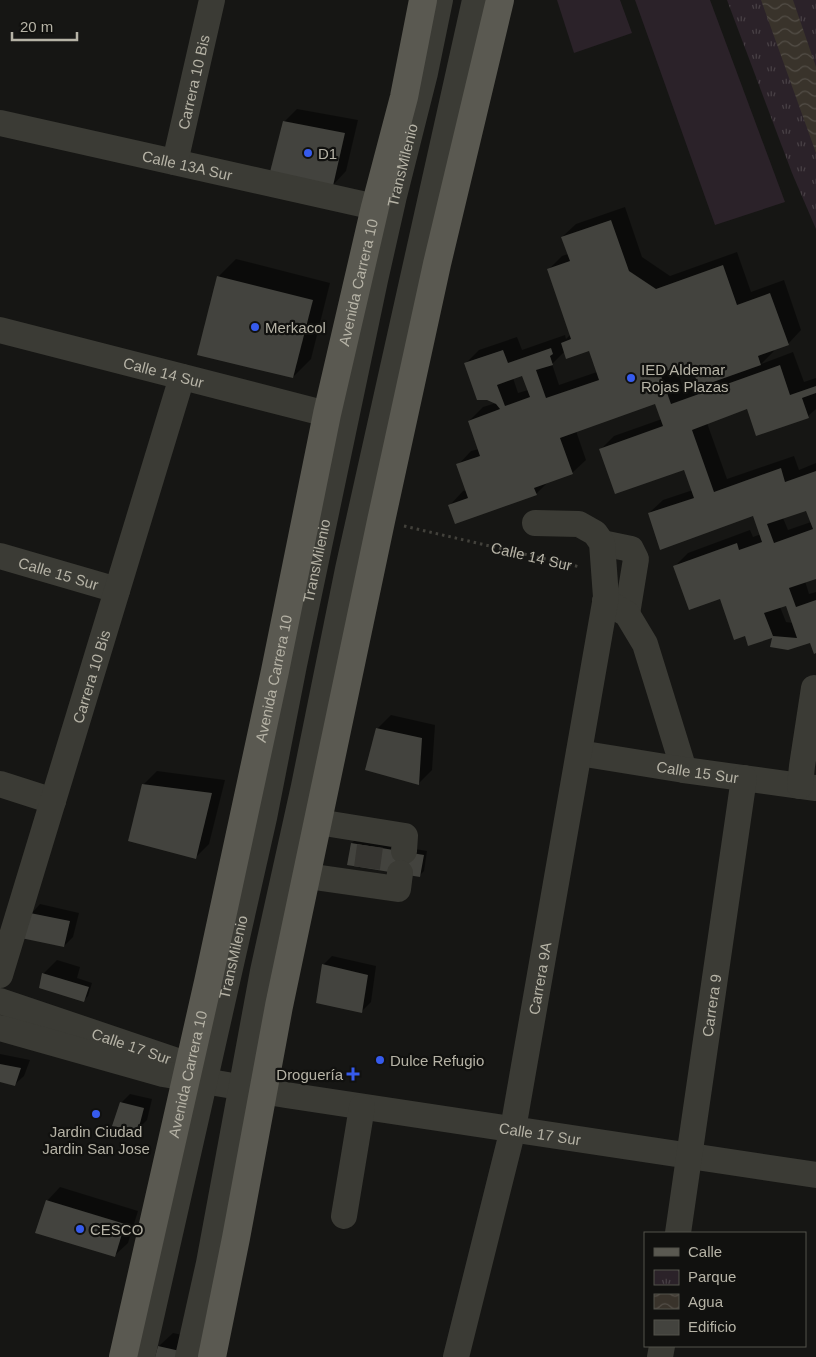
<svg xmlns="http://www.w3.org/2000/svg" width="816" height="1357" font-family="Arial,sans-serif">
<style>
.green{fill:#2b2229}
.park{fill:url(#park-tufts)}
.water{fill:url(#water-waves)}
.shadow{fill:#0007;fill-rule:evenodd}
.building{fill:#43433e;fill-rule:evenodd}
.lines{fill:none;stroke-linecap:round;stroke-linejoin:round}
.minor-tunnel{stroke:#363531;stroke-width:26;stroke-dasharray:26 13;stroke-linecap:butt}
.path{stroke:#42413b;stroke-width:3;stroke-dasharray:2.5 4;stroke-linecap:butt}
.minor{stroke:#3b3b35;stroke-width:26}
.major{stroke:#5a5951;stroke-width:28}
.poi-dot{fill:#365bed;stroke:#11110f;stroke-width:2}
.labels{text-anchor:middle;dominant-baseline:central;stroke-width:4.5;stroke-linejoin:round;paint-order:stroke}
.street-label{font-size:15px;fill:#b6b3a6;stroke:#11110f}
.poi-label{font-size:15px;fill:#b6b3a6;stroke:#11110f;text-anchor:start}
</style>
<defs>
<pattern id="park-tufts" width="24" height="20" patternUnits="userSpaceOnUse" patternTransform="scale(1.25)"><rect width="24" height="20" fill="#2b2229"/><path d="M3 7l-1-3M5 7V3M7 7l1-3M15 17l-1-3M17 17v-4M19 17l1-3" fill="none" stroke="#484045"/></pattern>
<pattern id="water-waves" width="16" height="10" patternUnits="userSpaceOnUse" patternTransform="scale(1.25)"><rect width="16" height="10" fill="#39332b"/><path d="M0 5q4-4 8 0t8 0" fill="none" stroke="#534e47"/></pattern>
</defs>
<rect width="100%" height="100%" fill="#161614"/>
<g class="green">
<polygon points="557,0 620,0 632,33 574,53"/>
<polygon points="635,0 710,0 785,202 715,225"/>
</g>
<polygon class="park" points="727,0 816,0 816,229 792,173"/>
<polygon class="water" points="761,0 793,0 816,67 816,153"/>
<g class="shadow">
<polygon points="297,109 358,120 346,171 333,185 284,122"/>
<path d="M625,207l17,50 28,19 67,-24 14,40 33,-12 17,50 -13,14 -15,5 1,2 -13,13 32,-12 11,30 12,-4v31l-8,7 -51,18 -9,-26 -41,15 20,56 67,-23 5,14 17,-7v115l-11,3 4,13 7,-2v60l-5,-11 -40,5 2,-10 -24,9 -4,-10 -25,-37 -45,-32 13,-13 62,-23 3,7 8,-3 -7,-19 -105,-2 14,-13 30,-10 -8,-21 -85,-19 14,-14 48,-17 -6,-17 -80,29 10,29 -14,13 -23,8 -13,13 -86,11 13,-14 4,-1 -9,-25 13,-14 8,-2 -10,-28 14,-14 13,-4 -30,-40 13,-13 38,-13 5,13 43,-15 1,4 5,-5 -22,-65 13,-13 6,-2 -6,-17 14,-13zM589,349l8,23 -38,13 -7,-21 13,-13zM691,361l9,25 -16,5 -8,-25zM523,375l5,15 -10,3 -5,-15zM807,509l4,13 -23,8 -5,-12zM787,604l6,19 -7,-1 -6,-15z"/>
<polygon points="236,259 330,283 311,359 293,377 218,277"/>
<polygon points="391,715 435,725 432,770 419,783 377,729"/>
<polygon points="157,771 225,780 209,844 195,858 143,785"/>
<polygon points="356,839 427,851 424,871 419,876 352,843"/>
<polygon points="40,904 79,913 73,937 64,946 31,914"/>
<polygon points="332,956 376,966 371,1002 362,1011 323,965"/>
<polygon points="57,960 80,967 77,978 92,983 88,996 84,1000 43,974"/>
<polygon points="0,1054 30,1060 24,1076 14,1085 0,1081"/>
<polygon points="130,1094 152,1099 147,1120 138,1129 121,1103"/>
<polygon points="60,1187 138,1211 128,1243 114,1256 47,1201"/>
<polygon points="173,1333 193,1337 189,1357 157,1357 159,1346"/>
</g>
<g class="building">
<polygon points="283,121 345,133 333,186 270,172"/>
<path d="M611,220l18,51 27,18 67,-24 14,40 33,-12 19,52 -31,11 3,9 -62,22 -9,-24 -30,10 11,31 109,-39 10,30 26,-9v7l-14,5 7,20 -53,18 -9,-27 -55,21 22,62 67,-24 4,14 31,-11v108l-27,9 7,19 20,-7v53l-2,1 -4,-11 -22,7 -18,-3 2,-9 -24,8 -3,-10 -11,4 -14,-41 -31,11 -16,-44 64,-23 2,7 23,-8 -9,-26 -93,34 -12,-37 46,-15 -10,-28 -69,24 -16,-45 64,-23 -8,-22 -95,34 13,36 -39,14 3,7 -82,29 -7,-19 20,-7 -12,-34 24,-8 -12,-35 32,-12 -4,-5 -9,-4h-10l-13,-37 39,-13 5,13 43,-15 2,6 -3,2 3,9 -17,5 10,28 53,-18 -10,-29 -23,8 -5,-16 10,-4 -24,-70 23,-8 -9,-24zM522,376l8,21 -25,9 -8,-21zM806,511l7,18 -39,14 -7,-19zM786,606l11,32 -24,-2 -9,-23z"/>
<polygon points="217,276 313,300 293,378 197,355"/>
<polygon points="376,728 422,738 419,785 365,770"/>
<polygon points="142,784 212,793 196,859 128,841"/>
<polygon points="351,843 424,855 420,877 347,865"/>
<polygon points="30,913 70,921 64,947 21,938"/>
<polygon points="322,964 368,975 362,1013 316,1003"/>
<polygon points="42,973 89,987 84,1002 39,988"/>
<polygon points="0,1064 21,1068 15,1086 0,1082"/>
<polygon points="120,1102 144,1108 138,1131 112,1126"/>
<polygon points="46,1200 125,1224 115,1257 35,1233"/>
<polygon points="158,1346 180,1351 179,1357 155,1357"/>
</g>
<g class="lines">
<polyline class="minor-tunnel" points="367,868 370,846"/>
<path class="path" id="s1" d="M404,526l176,41"/>
<g class="minor">
<path id="s2" d="M0,123l375,84"/>
<path id="s3" d="M175,162l37,-162"/>
<path id="s4" d="M0,330l327,84"/>
<polyline points="602,543 631,549 636,559 627,614"/>
<path id="s5" d="M0,556l117,34"/>
<polyline points="605,601 627,614 645,644 684,770"/>
<path id="s6" d="M579,753l105,17 132,18"/>
<polyline points="0,784 53,801"/>
<polyline points="800,786 802,766 814,688"/>
<polyline points="318,822 405,836 404,851"/>
<polyline points="307,876 398,889 400,873"/>
<path id="s7" d="M0,975l182,-598"/>
<path id="s8" d="M0,1001l189,64"/>
<path id="s9" d="M0,1028l163,46 123,21 530,80"/>
<polyline points="344,1216 362,1107"/>
<path id="s10" d="M678,1233l66,-455"/>
<path id="s11" d="M142,1357l122,-539 30,-153 81,-385 19,-84 31,-123 15,-73"/>
<polyline points="188,1357 209,1263 263,971 304,786 348,569 475,0"/>
<path id="s12" d="M456,1357l57,-228 93,-532 -4,-54 -7,-10 -16,-9 -44,-1"/>
<polyline points="660,1357 662,1346"/>
</g>
<g class="major">
<path id="s13" d="M123,1357l85,-375 67,-311 52,-257 48,-207 29,-110 19,-97"/>
<polyline points="212,1357 236,1238 279,1006 381,521 437,264 500,0"/>
</g>
</g>
<g class="poi-dot">
<circle cx="308" cy="153" r="5"/>
<circle cx="255" cy="327" r="5"/>
<circle cx="631" cy="378" r="5"/>
<circle cx="380" cy="1060" r="5"/>
<path d="M350.5 1066.5h5v5h5v5h-5v5h-5v-5h-5v-5h5z"/>
<circle cx="96" cy="1114" r="5"/>
<circle cx="80" cy="1229" r="5"/>
</g>
<g class="labels">
<g class="street-label">
<text stroke="none"><textPath href="#s3" startOffset="82">Carrera 10 Bis</textPath></text>
<text stroke="none"><textPath href="#s2" startOffset="192">Calle 13A Sur</textPath></text>
<text stroke="none"><textPath href="#s11" startOffset="1220">TransMilenio</textPath></text>
<text stroke="none"><textPath href="#s13" startOffset="1100">Avenida Carrera 10</textPath></text>
<text stroke="none"><textPath href="#s4" startOffset="169">Calle 14 Sur</textPath></text>
<text stroke="none"><textPath href="#s1" startOffset="131">Calle 14 Sur</textPath></text>
<text stroke="none"><textPath href="#s11" startOffset="815">TransMilenio</textPath></text>
<text stroke="none"><textPath href="#s5" startOffset="61">Calle 15 Sur</textPath></text>
<text stroke="none"><textPath href="#s7" startOffset="312">Carrera 10 Bis</textPath></text>
<text stroke="none"><textPath href="#s13" startOffset="695">Avenida Carrera 10</textPath></text>
<text stroke="none"><textPath href="#s6" startOffset="120">Calle 15 Sur</textPath></text>
<text stroke="none"><textPath href="#s11" startOffset="410">TransMilenio</textPath></text>
<text stroke="none"><textPath href="#s12" startOffset="388">Carrera 9A</textPath></text>
<text stroke="none"><textPath href="#s10" startOffset="230">Carrera 9</textPath></text>
<text stroke="none"><textPath href="#s8" startOffset="139">Calle 17 Sur</textPath></text>
<text stroke="none"><textPath href="#s13" startOffset="290">Avenida Carrera 10</textPath></text>
<text stroke="none"><textPath href="#s9" startOffset="551">Calle 17 Sur</textPath></text>
</g>
<g class="poi-label">
<text x="318" y="153">D1</text>
<text x="265" y="327">Merkacol</text>
<text x="641" y="369">IED Aldemar<tspan x="641" dy="17">Rojas Plazas</tspan></text>
<text x="390" y="1060">Dulce Refugio</text>
<text x="343" y="1074" text-anchor="end">Droguería</text>
<text x="96" y="1131" text-anchor="middle">Jardin Ciudad<tspan x="96" dy="17">Jardin San Jose</tspan></text>
<text x="90" y="1229">CESCO</text>
</g>
</g>
<rect x="644" y="1232" width="162" height="115" fill="#11110f" stroke="#53524b"/>
<rect x="654" y="1248" width="25" height="8" fill="#5a5951" stroke="#53524b"/>
<text x="688" y="1257" font-size="15" fill="#b6b3a6">Calle</text>
<rect x="654" y="1270" width="25" height="15" fill="url(#park-tufts)" stroke="#53524b"/>
<text x="688" y="1282" font-size="15" fill="#b6b3a6">Parque</text>
<rect x="654" y="1294" width="25" height="15" fill="url(#water-waves)" stroke="#53524b"/>
<text x="688" y="1307" font-size="15" fill="#b6b3a6">Agua</text>
<rect x="654" y="1320" width="25" height="15" fill="#43433e" stroke="#53524b"/>
<text x="688" y="1332" font-size="15" fill="#b6b3a6">Edificio</text>
<path d="M12 32v8h65v-8" fill="none" stroke="#b6b3a6" stroke-width="2.5"/>
<text x="20" y="32" font-size="15" fill="#b6b3a6" stroke="#11110f" stroke-width="4" paint-order="stroke">20 m</text>
</svg>
